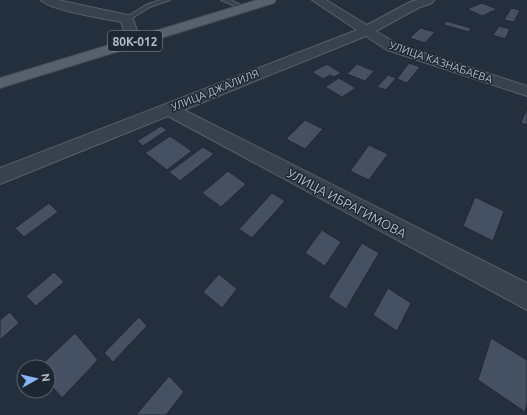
<svg xmlns="http://www.w3.org/2000/svg" width="527" height="415" font-family="Ubuntu,sans-serif">
<style>
.building{fill:#455162;stroke:#1f2835}
.lines{fill:none;stroke-linecap:round;stroke-linejoin:round}
.service-casing{stroke:#565f6c;stroke-width:2}
.minor-casing{stroke:#565f6c;stroke-width:2}
.primary-casing{stroke:#414a57;stroke-width:2}
.service{fill:#38414e;fill-rule:evenodd}
.minor{fill:#38414e;fill-rule:evenodd}
.primary{fill:#56606e;fill-rule:evenodd}
.labels{text-anchor:middle;dominant-baseline:central;stroke-width:3;stroke-linejoin:round;paint-order:stroke}
.far-street-label{font-size:11px;fill:#b4bcc9;stroke:#1d2633}
.shield{fill:#1d2633;stroke:#878f9c;stroke-width:1}
.shield-label{font-size:12px;font-weight:bold;fill:#b4bcc9}
.street-label{font-size:13px;fill:#b4bcc9;stroke:#1d2633}
</style>
<rect width="100%" height="100%" fill="#242f3e"/>
<g class="building">
<polygon points="482,3 497,9 482,16 467,9"/>
<polygon points="511,8 520,10 514,22 504,20"/>
<polygon points="446,21 471,28 469,32 444,25"/>
<polygon points="499,26 510,29 505,39 493,35"/>
<polygon points="420,28 435,32 425,43 410,38"/>
<polygon points="409,63 420,67 407,83 397,79"/>
<polygon points="327,64 341,73 334,77 330,75 323,79 312,72"/>
<polygon points="357,64 374,71 365,81 347,74"/>
<polygon points="388,75 396,78 386,90 377,87"/>
<polygon points="339,78 356,88 342,97 325,87"/>
<polygon points="527,108 527,125 521,123"/>
<polygon points="305,120 323,129 305,149 286,139"/>
<polygon points="161,126 167,130 143,146 137,141"/>
<polygon points="170,136 192,151 167,170 145,153"/>
<polygon points="369,145 388,154 369,180 350,171"/>
<polygon points="203,147 214,154 180,181 169,172"/>
<polygon points="228,171 246,184 221,207 202,193"/>
<polygon points="272,193 285,201 252,238 239,229"/>
<polygon points="475,197 504,211 493,241 463,226"/>
<polygon points="49,203 58,212 24,237 15,228"/>
<polygon points="322,230 341,242 325,266 305,253"/>
<polygon points="362,243 379,253 346,309 328,297"/>
<polygon points="54,272 64,282 36,306 26,296"/>
<polygon points="219,274 237,289 222,308 203,292"/>
<polygon points="388,288 411,303 397,331 373,315"/>
<polygon points="10,312 19,323 0,340 0,320"/>
<polygon points="139,317 147,326 113,362 104,353"/>
<polygon points="75,333 98,360 62,398 48,382 48,367 39,367"/>
<polygon points="491,338 527,360 527,403 525,412 478,380"/>
<polygon points="169,376 184,392 166,415 136,415"/>
</g>
<g class="lines">
<defs>
<g id="service">
<polygon points="160,0 170,0 150,7 129,20 123,19 146,5"/>
<polygon points="221,0 230,0 247,8 242,9"/>
</g>
<g id="minor">
<path d="M41,0h17l74,16 9,26 -2,3 -5,1 -5,-1 -8,-23c-14,-3 -73,-12 -80,-22z"/>
<polygon points="312,0 326,0 367,25 410,2 417,0 434,0 432,3 418,8 376,31 397,44 527,86 527,96 387,50 366,36 184,110 527,283 527,310 168,116 0,184 0,168 357,30"/>
</g>
<polygon id="primary" points="257,0 276,0 274,3 0,88 0,78"/>
</defs>
<use href="#service" class="service-casing"/>
<use href="#minor" class="minor-casing"/>
<use href="#primary" class="primary-casing"/>
<use href="#service" class="service"/>
<use href="#minor" class="minor"/>
<use href="#primary" class="primary"/>
</g>
<g class="labels">
<g class="far-street-label">
<text transform="translate(441 62) rotate(19)">УЛИЦА КАЗНАБАЕВА</text>
<text transform="translate(215 90) rotate(-22)">УЛИЦА ДЖАЛИЛЯ</text>
</g>
<rect class="shield" x="108" y="31" width="54" height="20" rx="3"/>
<g class="shield-label">
<text x="135" y="41">80К-012</text>
</g>
<g class="street-label">
<text transform="translate(347 203) rotate(28)">УЛИЦА ИБРАГИМОВА</text>
</g>
</g>
<g transform="translate(36 379) rotate(82)"><circle r="19" fill="#1d2633" stroke="#59626f"/>
<path d="M0-3L7 15L0 10L-7 15Z" fill="#8ab4f8"/>
<text y="-6" font-size="11" font-weight="bold" text-anchor="middle" fill="#b4bcc9">N</text>
</g>
</svg>
